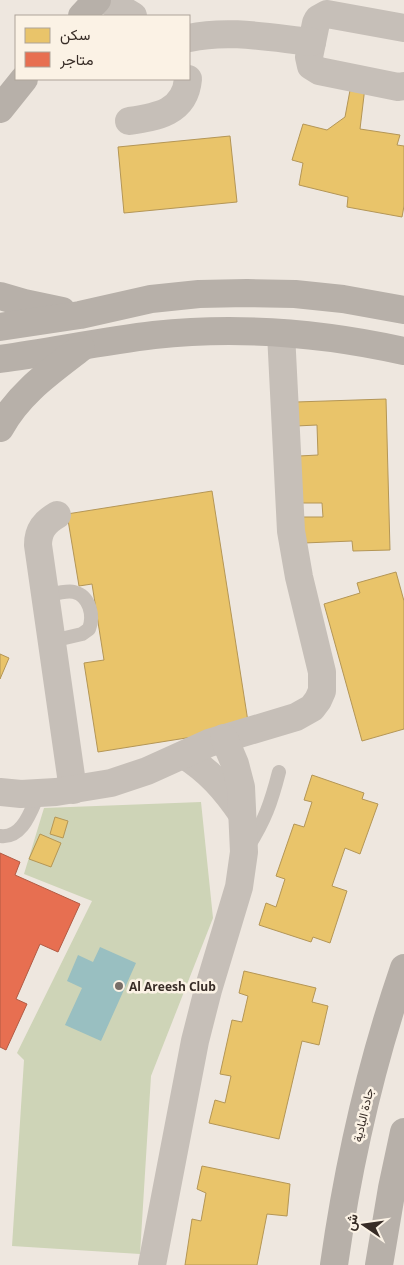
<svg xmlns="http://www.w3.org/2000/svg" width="404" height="1265" font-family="'Open Sans',Vazirmatn,sans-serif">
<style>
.green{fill:#ced4b7}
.water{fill:#99bfc1}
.homes{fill:#e9c46a;stroke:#b49656}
.shops{fill:#e76f51;stroke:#b25b44}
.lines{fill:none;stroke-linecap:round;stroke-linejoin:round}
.lane{stroke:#c6bfb8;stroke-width:14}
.street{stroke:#c6bfb8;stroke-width:28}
.secondary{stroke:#b7b0a9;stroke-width:28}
.poi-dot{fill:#776d67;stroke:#fbf2e5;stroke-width:2}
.labels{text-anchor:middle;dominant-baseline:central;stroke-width:5;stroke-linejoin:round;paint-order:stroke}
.poi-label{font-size:12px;font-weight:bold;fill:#372c26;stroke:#fbf2e5;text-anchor:start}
.street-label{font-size:12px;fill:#372c26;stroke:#fbf2e5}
</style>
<rect width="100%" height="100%" fill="#eee7df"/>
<polygon class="green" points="201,802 213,918 151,1076 140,1254 12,1246 24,1060 17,1053 92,901 24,874 44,808"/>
<polygon class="water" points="100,947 136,963 101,1041 65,1025 82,988 67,981 78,955 93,962"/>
<g class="homes">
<polygon points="351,85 365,87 360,129 400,135 397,145 404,146 404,206 402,217 347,207 348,197 299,185 303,163 292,160 303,124 327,130 345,117"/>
<polygon points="230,136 237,202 124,213 118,147"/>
<polygon points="386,399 390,550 353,551 352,541 304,543 303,517 323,517 322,503 300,503 299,456 318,455 317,425 296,426 296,402"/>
<polygon points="212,491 249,728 98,752 84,663 104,660 92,584 79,586 67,514"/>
<polygon points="396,572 404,601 404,729 362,741 324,604 360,593 357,583"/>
<polygon points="0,654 9,658 0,679"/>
<polygon points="312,775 364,793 362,799 378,804 360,854 345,848 332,886 347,891 330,943 313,937 311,942 259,925 266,903 276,907 285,879 276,876 294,824 304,827 312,802 304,800"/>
<polygon points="55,817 68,821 63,838 50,834"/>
<polygon points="40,834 61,843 51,867 29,859"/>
<polygon points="244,971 316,988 312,1002 328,1006 319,1045 302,1041 279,1139 209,1123 215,1100 225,1103 231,1076 220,1074 232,1020 242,1022 248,996 239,993"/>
<polygon points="202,1166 290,1184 287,1216 267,1214 257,1265 185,1265 192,1219 201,1221 206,1193 197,1189"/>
</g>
<polygon class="shops" points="0,853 20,862 15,875 80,904 58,952 40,944 16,999 27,1004 6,1050 0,1047"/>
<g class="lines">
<g class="lane">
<path d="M45,596c9,-2 21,-6 29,-4 16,4 20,24 15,37l-7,5 -30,7"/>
<path d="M0,836c23,3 31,-26 39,-43"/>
<path d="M248,847c17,-27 23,-44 31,-75"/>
</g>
<g class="street">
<polyline points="107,0 133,16"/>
<polyline points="404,28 327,14 318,19 316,23 309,57 311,66 319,71 398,87 404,86"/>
<path d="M189,38c40,-9 83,0 123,4"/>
<path d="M129,121c27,-4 56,-8 59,-42"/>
<path d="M57,515c-12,7 -19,15 -19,30l35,245"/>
<path d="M184,755c25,16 41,34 58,59"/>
<polyline points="0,792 21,794 56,792 111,783 147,771 209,743 296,717 312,708 318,700 322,691 322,672 299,577 291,531 281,333"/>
<polyline points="152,1265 195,1041 208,990 239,887 244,852 241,787 235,764 224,738"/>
</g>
<g class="secondary">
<polyline points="82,16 97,0"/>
<polyline points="0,109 24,79"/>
<polyline points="0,296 24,303 62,311"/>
<polyline points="0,327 80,315 151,299 199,294 247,293 295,294 343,299 404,310"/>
<path d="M0,359c51,-7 103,-18 154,-24 83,-9 169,-2 250,16"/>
<path d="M0,428c19,-35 50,-56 81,-80"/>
<path d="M334,1265c14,-100 37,-201 70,-297"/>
<polyline points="379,1265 392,1188 404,1132"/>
</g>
</g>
<circle class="poi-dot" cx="119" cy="986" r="5"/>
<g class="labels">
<g class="poi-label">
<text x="129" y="986">Al Areesh Club</text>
</g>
<g class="street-label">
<text transform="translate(363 1115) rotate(-77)">جادة البادية</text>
</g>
</g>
<rect x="15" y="15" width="175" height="65" fill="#fbf2e5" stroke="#ada399"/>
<rect x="25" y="28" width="25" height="15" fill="#e9c46a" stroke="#ada399"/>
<text x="60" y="40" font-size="15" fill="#372c26">سكن</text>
<rect x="25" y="52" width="25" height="15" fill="#e76f51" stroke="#ada399"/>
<text x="60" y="65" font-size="15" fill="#372c26">متاجر</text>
<g transform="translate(364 1225) rotate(283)" stroke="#fbf2e5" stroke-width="4" paint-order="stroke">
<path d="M0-4L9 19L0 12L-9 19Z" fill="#372c26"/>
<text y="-8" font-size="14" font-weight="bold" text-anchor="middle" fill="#372c26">ش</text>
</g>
</svg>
